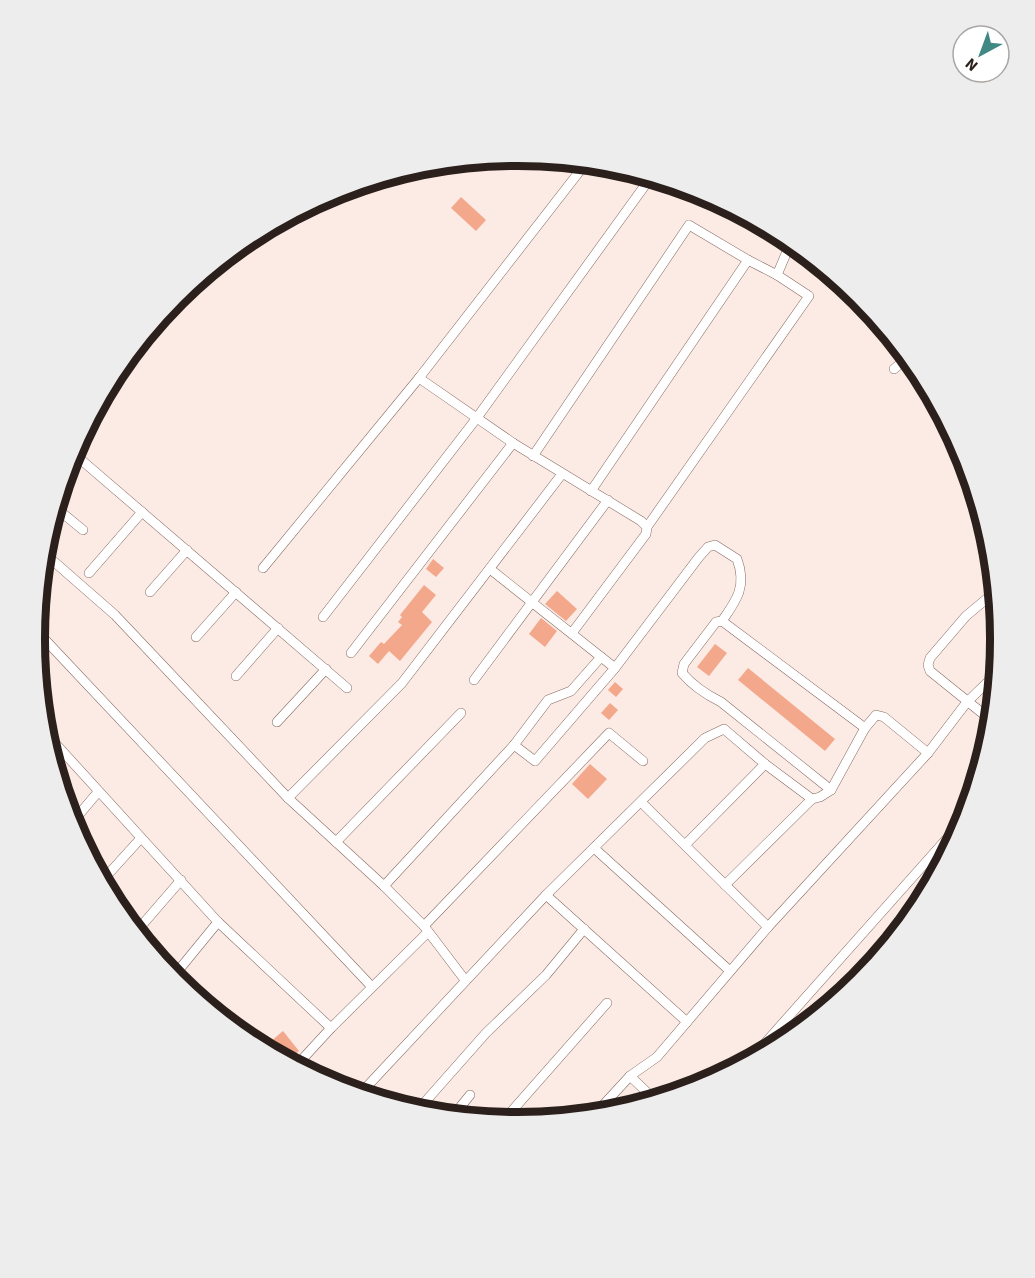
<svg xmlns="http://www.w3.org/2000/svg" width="1035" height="1278" font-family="'Source Sans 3',sans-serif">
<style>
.building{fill:#f3a88c}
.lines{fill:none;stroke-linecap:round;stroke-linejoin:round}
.minor-casing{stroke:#846b62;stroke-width:10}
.minor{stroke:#fff;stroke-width:9}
.rim{fill:none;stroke:#2b201c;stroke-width:8}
</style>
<rect width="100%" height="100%" fill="#fceae4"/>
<g class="building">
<polygon points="461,197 486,220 476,231 451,208"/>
<polygon points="433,559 444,568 436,577 426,569"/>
<polygon points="424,585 436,595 422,612 432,622 400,661 389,651 378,664 369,656 381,642 384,644 402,625 398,622 402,617 400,615"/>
<polygon points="557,591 577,609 566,621 545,604"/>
<polygon points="541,618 557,631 545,647 529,634"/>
<polygon points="715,644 727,653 709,676 697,667"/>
<polygon points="748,668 835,739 825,751 738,680"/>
<polygon points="615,682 623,689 616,697 608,690"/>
<polygon points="610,703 618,710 609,720 601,713"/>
<polygon points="590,764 607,779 588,799 572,784"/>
<polygon points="283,1031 299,1051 287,1061 263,1048"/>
</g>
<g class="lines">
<defs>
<g id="minor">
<polyline points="748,260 777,275"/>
<polyline points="850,291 850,290"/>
<polyline points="894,369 908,357"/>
<polyline points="419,378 513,443 641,521 647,527 646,534 572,633"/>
<polyline points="934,409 938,406"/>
<polyline points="72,452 347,688"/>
<polyline points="533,456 689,225 748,260 591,491"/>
<polyline points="55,507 83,530"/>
<polyline points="647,527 809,296 777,275 791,242"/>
<polyline points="43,552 115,615 288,798 384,886 424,926 465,980"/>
<polyline points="263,568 419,378 586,163"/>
<polyline points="89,573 142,512"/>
<polyline points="150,592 187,550"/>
<polyline points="323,617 476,419 651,177"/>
<polyline points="35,629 372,987"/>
<polyline points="196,637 236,592"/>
<polyline points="351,653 513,443"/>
<path d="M615,668l84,-111 9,-10 7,-2 22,14c10,27 0,41 -15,62"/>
<polyline points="236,676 278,628"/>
<polyline points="474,680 608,500"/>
<polyline points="992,721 930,671 928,665 930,658 966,616 996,591"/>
<polyline points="277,722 326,669"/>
<polyline points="44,731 218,922 331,1028"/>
<polyline points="514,745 548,700 571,691 601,657"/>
<path d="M831,790l-110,-88c-16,-8 -28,-16 -39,-29l2,-9 32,-42 6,-1 143,107"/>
<polyline points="288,798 402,683 562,474"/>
<polyline points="641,802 768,927"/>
<polyline points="71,824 98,792"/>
<polyline points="336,842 461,713"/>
<polyline points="685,845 765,764"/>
<polyline points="594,848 730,971"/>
<polyline points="102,881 141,838"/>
<polyline points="725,885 812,799 820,797 831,790 865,728 876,715 884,717 928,753"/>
<polyline points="384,886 514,745 535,761 615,668 490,569"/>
<polyline points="546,895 687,1022"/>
<polyline points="424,926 609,733 643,761"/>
<polyline points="136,932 181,880"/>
<polyline points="173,977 218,922"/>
<polyline points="750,1060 966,817"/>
<polyline points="296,1066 331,1028 428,932"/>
<polyline points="630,1076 657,1057 768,927 928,753 967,702 997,673"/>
<polyline points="360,1094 546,895 705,738 724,729 765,764 812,799"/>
<polyline points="417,1111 486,1033 546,975 584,929"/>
<polyline points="595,1114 630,1076 655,1100"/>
<polyline points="453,1116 470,1095"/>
<polyline points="503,1121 607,1003"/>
</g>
</defs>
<use href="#minor" class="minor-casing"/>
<use href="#minor" class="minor"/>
</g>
<path d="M0 0H1035V1278H0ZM517 166H518A472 472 0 0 1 990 638V640A472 472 0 0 1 518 1112H517A472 472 0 0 1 45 640V638A472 472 0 0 1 517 166Z" fill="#eeeded" fill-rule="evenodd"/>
<path class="rim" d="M517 166H518A472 472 0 0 1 990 638V640A472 472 0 0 1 518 1112H517A472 472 0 0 1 45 640V638A472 472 0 0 1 517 166Z"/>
<g transform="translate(981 54) rotate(221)"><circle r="28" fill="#ffffff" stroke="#aaa6a4" stroke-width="1.5"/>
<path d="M0-4.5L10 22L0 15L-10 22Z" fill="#408884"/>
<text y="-9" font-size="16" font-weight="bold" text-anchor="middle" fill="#2b201c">N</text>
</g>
</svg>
